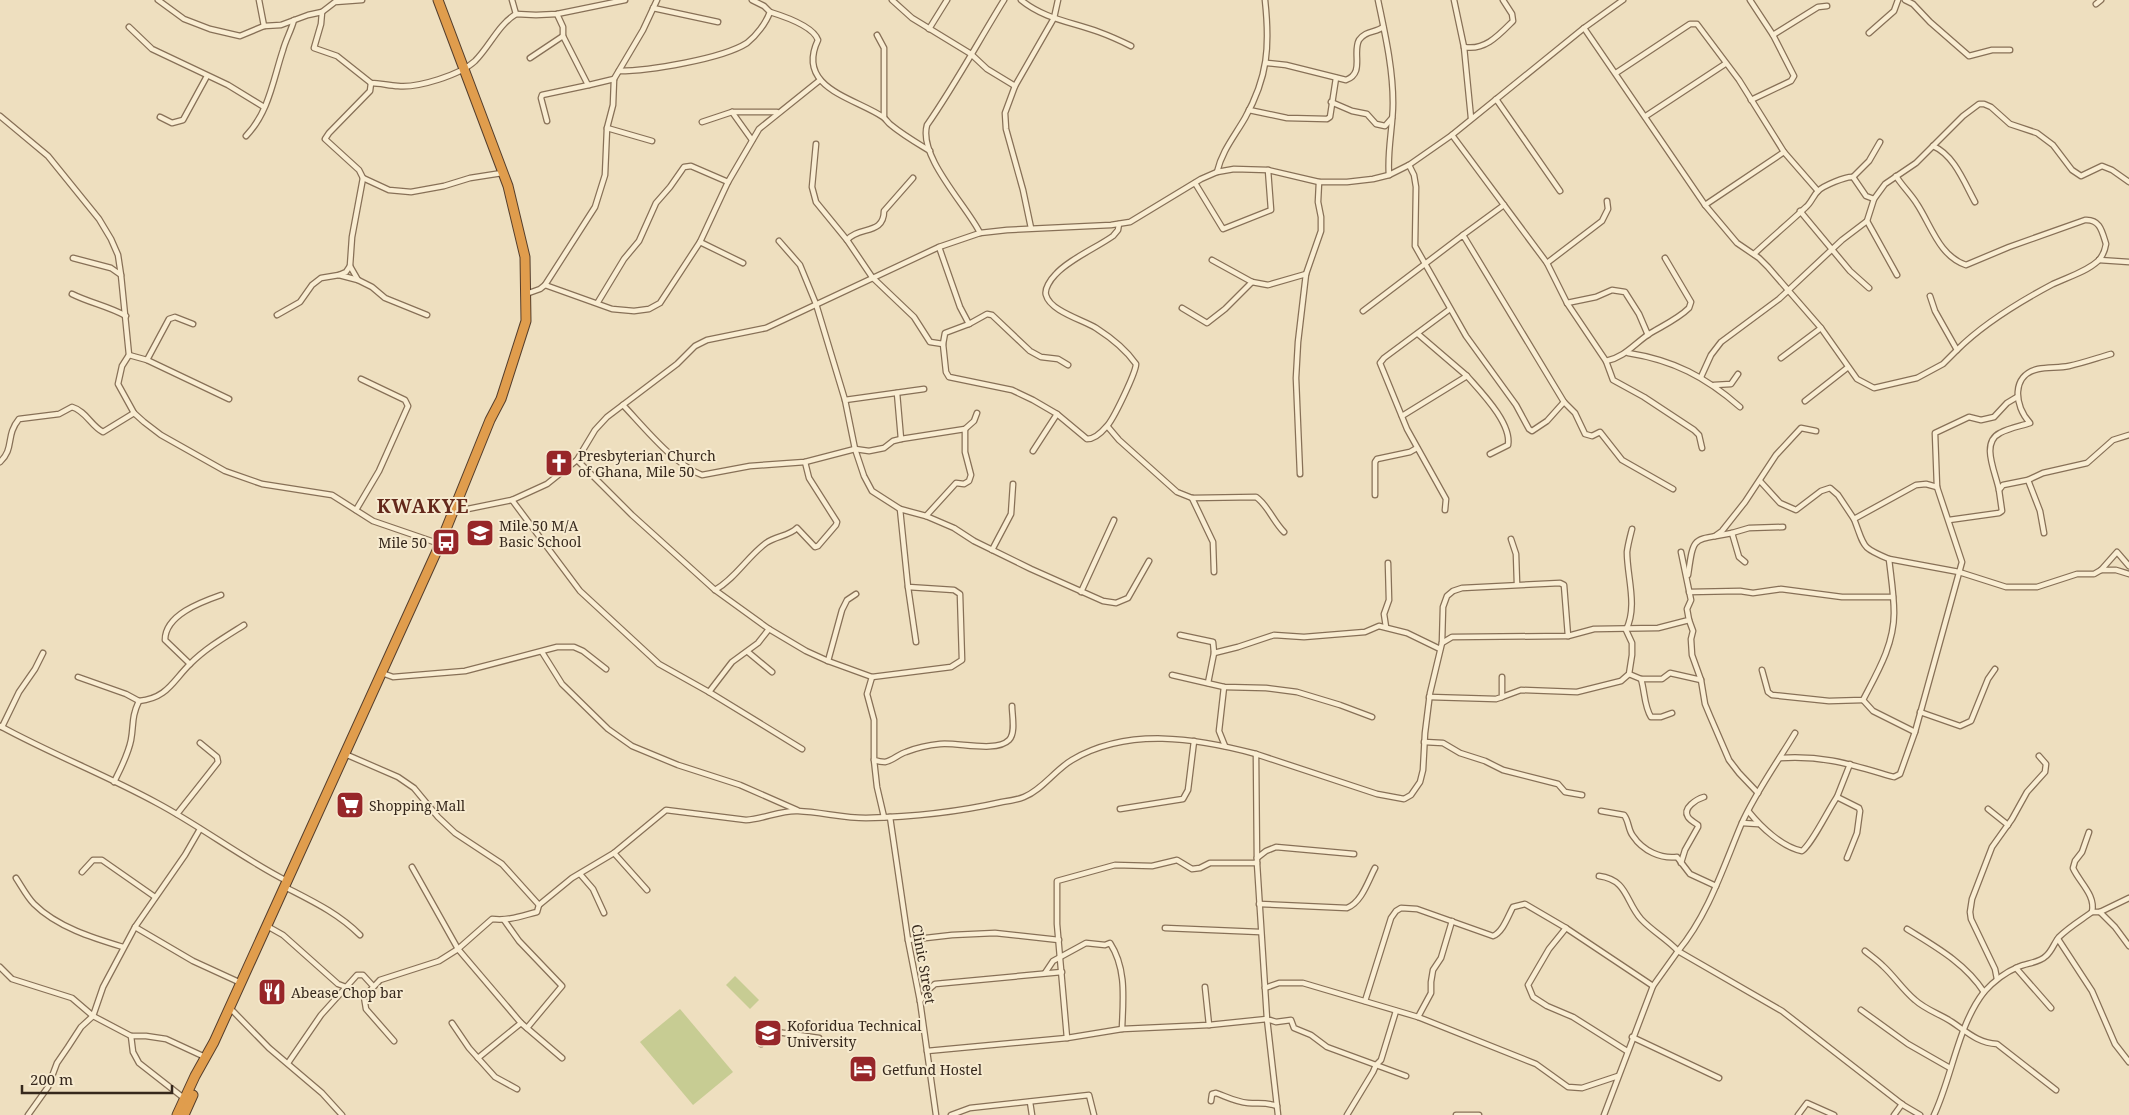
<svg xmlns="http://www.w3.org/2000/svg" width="2129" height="1115" font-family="'Noto Serif',serif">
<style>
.green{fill:#c7cc93}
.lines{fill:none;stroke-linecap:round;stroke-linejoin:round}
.street-casing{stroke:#877057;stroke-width:7}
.highway-casing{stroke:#553e2c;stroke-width:11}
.street{stroke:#f9edd2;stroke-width:4.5}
.highway{stroke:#e09d4d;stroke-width:9}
.labels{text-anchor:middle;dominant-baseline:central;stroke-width:4;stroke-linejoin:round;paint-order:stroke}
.poi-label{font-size:14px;fill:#36281c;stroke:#f6eacf;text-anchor:start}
.street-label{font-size:14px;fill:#36281c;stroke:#f6eacf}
.district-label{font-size:19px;font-weight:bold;letter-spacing:1px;fill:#64291b;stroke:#f6eacf}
</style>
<rect width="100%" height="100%" fill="#eedfbf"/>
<g class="green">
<polygon points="735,976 759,1000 750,1009 726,985"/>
<polygon points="680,1009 733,1072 693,1105 640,1042"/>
</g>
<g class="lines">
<defs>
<g id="street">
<polyline points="158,0 184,19 210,29 240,36 264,26 281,25 308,15 322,12 335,2 362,0"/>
<polyline points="259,0 264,26"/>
<polyline points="512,0 516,14"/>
<polyline points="892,0 912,18 971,54 987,69 1015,86"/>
<path d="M1021,0c23,19 51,22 78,32 11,4 22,9 32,14"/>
<path d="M1378,0c7,34 15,68 15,103 0,24 -6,48 -4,72"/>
<polyline points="1454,0 1464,47 1471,118"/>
<polyline points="1750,0 1773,35 1794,76 1791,81 1751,100"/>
<polyline points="1905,0 1913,4 1930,22 1969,56 1992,50 2010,50"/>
<polyline points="2096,4 2101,0"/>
<polyline points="653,8 718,22"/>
<path d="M322,12l-1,12 -7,24 23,8 34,27c10,0 18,3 27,3 20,2 62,-11 77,-25 15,-15 23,-36 41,-47l20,1 21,-1 68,-14"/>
<path d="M770,12c13,4 43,14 48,28 -23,48 37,58 65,77 3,2 5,6 8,8 12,10 26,18 39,26"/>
<polyline points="557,14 563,27 563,36 587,83 589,85 614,79"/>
<polyline points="129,27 152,49 228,85 264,107"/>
<polyline points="1584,28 1705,205 1737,243 1759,258 1768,267 1821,328 1857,379 1874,388 1917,378 1943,364 1957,350"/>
<polyline points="929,29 947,0"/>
<polyline points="1869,33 1894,11 1898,0"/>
<polyline points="877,35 884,48 884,117"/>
<polyline points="1773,35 1818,7 1827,6"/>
<path d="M1464,47c21,4 35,-12 49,-26l-1,-7 -9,-14"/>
<polyline points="530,58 563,36"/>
<path d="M1267,63l19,2 60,15c19,-7 6,-27 13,-40 7,-10 17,-7 24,-13"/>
<path d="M619,71c29,0 103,-12 128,-28 9,-7 19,-20 23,-31l-6,-6 -12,-6"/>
<polyline points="1616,73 1690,24 1697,24 1739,80 1784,152 1818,191"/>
<polyline points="371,83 370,91 329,133 325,139 359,170 363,178 389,190 411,192 444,186 470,178 502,173"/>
<polyline points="1496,99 1560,191"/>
<polyline points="1331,102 1352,111 1367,114 1376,124 1385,126 1392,118"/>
<polyline points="1249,110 1287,118 1327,119 1330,117 1336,78"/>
<polyline points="732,112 752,140"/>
<polyline points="0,116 48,156 99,219 111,239 118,255 121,275"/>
<polyline points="1646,116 1725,64"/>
<polyline points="160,117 172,123 183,120 207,76"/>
<polyline points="547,121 541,98 542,95 589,85"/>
<polyline points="702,122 732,112 777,112"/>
<polyline points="607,128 652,141"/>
<polyline points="1452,135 1547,263 1567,303 1606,361 1613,380 1644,397 1694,430 1699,435 1702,448"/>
<path d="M246,136c23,-24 27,-56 37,-86 3,-11 8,-19 11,-30"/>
<polyline points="816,144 812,187 816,202 847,240 872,277 914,317 930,342 943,344 945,333 969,324"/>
<path d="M1933,146c21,9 31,36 42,56"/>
<polyline points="1409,165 1414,175 1416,187 1415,246 1466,336 1516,405 1529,429 1532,431 1547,421 1564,402"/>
<path d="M1217,172c5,-21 17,-35 28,-54 23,-41 25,-72 20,-118"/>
<path d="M1896,176c6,10 15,18 21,28 14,21 22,52 49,61l43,-18 76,-27c15,-1 17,11 21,24 -1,6 -3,12 -8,17 -12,11 -30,16 -45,23 -34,18 -69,39 -96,66l-22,-39 -5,-15"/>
<polyline points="1853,177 1869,161 1880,142"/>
<polyline points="363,178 352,237 350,266 358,280 372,287 385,298 427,315"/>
<polyline points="1195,183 1223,229 1271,210 1268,170"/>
<polyline points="1705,205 1784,152"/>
<polyline points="1800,211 1850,271 1869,288"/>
<polyline points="1867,221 1897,275"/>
<polyline points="1031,228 1023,190 1006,129 1005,113 1015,86 1054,18 1058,0"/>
<path d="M980,233c-13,-27 -62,-76 -53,-108 28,-40 51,-83 77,-125"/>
<polyline points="1463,235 1504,205"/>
<path d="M847,240c12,-14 37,-5 37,-29l29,-33"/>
<polyline points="779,241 800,265 816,304 845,400 855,449 864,476 872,491 900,509 926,516 954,528 974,541 1031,569 1103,601 1116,603 1128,598 1149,561"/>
<polyline points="700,242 743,263"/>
<polyline points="939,247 960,307 969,324 987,314 992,315 1030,351 1041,357 1058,359 1068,365"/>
<path d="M1754,254c17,-16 35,-31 52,-47 5,-4 7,-11 12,-16 5,-5 28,-15 35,-14l13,19 8,3"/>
<polyline points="73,258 111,268 121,275 129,355 122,366 118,384 134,413 144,422 161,435 225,471 262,484 332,495 373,521 440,544"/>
<polyline points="1212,260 1252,282 1268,285 1306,274"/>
<polyline points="2099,260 2129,262"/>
<polyline points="1547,263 1602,221 1608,209 1607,201"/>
<polyline points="339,275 346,272 350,266"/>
<polyline points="545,285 612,309 634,311 649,309 660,303 700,242 728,182 759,129 820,80"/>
<path d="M72,294c18,9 36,12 54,22"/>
<polyline points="526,294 540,289 545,285 595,207 605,175 607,128 613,105 614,79 643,30 657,0"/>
<polyline points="598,302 624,259 639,241 656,203 670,187 684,167 691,166 728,182"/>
<polyline points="1567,303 1596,297 1612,290 1625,292 1639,314 1648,335"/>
<polyline points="1182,308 1207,323 1225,309 1252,282"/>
<polyline points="1363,311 1463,235 1564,402 1575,413 1585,434 1592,436 1600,432 1622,460 1673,489"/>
<polyline points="277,315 300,302 312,285 321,278 339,275 358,280"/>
<polyline points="943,344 946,372 949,377 1012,390 1033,400 1057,414"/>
<path d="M1628,353c45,7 78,24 112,54"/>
<polyline points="129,355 147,360 229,399"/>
<polyline points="1781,358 1821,328"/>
<polyline points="147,360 169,319 175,317 193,324"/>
<path d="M1606,361c19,-4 28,-17 43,-27 13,-8 29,-15 40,-26l2,-6 -26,-44"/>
<path d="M1467,376c13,15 45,47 41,69l-18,9"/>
<polyline points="1701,377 1711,355 1721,342 1779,299 1842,240 1867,221 1874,199 1885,184 1916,163 1963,116 1979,104 1984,104 1991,107 2010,124 2037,133 2053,145 2072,170 2081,176 2102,166 2112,170 2129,182"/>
<polyline points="1714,385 1731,384 1738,374"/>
<polyline points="897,393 901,439"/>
<polyline points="845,400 924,389"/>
<polyline points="1805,401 1847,368"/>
<path d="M623,405c20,21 51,60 79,70l48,-9 55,-4 50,-13 14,2 15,-3 9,-7 8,-2 64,-10 9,-8 3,-8"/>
<polyline points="1402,416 1467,376 1418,334"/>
<path d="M1108,427l11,13 58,52 15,6 64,-1c11,7 17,24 28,35"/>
<path d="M1033,451l24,-37 30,25c7,0 14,-6 19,-12 7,-6 30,-55 30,-63 -9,-13 -26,-27 -40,-36 -13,-8 -46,-17 -50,-33 -2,-6 5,-16 9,-20 13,-15 41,-27 58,-39l5,-6 1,-6"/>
<polyline points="577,460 632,515 715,590 769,629 806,651 828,661 872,677 951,667 962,660 960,594 954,590 908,587 900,509"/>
<path d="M0,462c15,-14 5,-26 19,-43l40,-5 13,-7c14,4 19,19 31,25l31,-19"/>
<polyline points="1300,474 1296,378 1298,342 1306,274 1321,231 1321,217 1318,202 1319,182"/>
<polyline points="2028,480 2040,511 2044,533"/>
<polyline points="1760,481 1780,503 1796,510 1821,491 1830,488 1838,495 1854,519"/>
<path d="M1999,490c-3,-17 -19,-47 1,-57 9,-5 21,-7 30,-10 -16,-17 -19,-48 8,-54 10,-2 21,-1 31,-3 14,-3 28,-8 42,-12"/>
<polyline points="1375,495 1375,462 1377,459 1410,452 1417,448"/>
<polyline points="1192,498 1213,542 1214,572"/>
<polyline points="512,500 580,591 659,664 709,692 802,749"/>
<polyline points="356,510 379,471 408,406 405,400 361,379"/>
<polyline points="1445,510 1446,499 1407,429 1380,363 1384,358 1450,309"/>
<polyline points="453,512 512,500 547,484 577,460 595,430 607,417 677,364 695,346 707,340 766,328 939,247 980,233 1007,230 1111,225 1130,222 1201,179 1217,172 1234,169 1268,170 1319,182 1347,182 1373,179 1389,175 1409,165 1452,135 1584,28 1623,0"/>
<polyline points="926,516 956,483 964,484 969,481 971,475 965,452 965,429"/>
<polyline points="1949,520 1999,513 2002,511 1999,490 2003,485 2028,480 2043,473 2087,463 2113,440 2129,435"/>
<polyline points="1732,533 1749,528 1783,527"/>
<polyline points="1715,536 1722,531 1745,502 1776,455 1801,428 1816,431"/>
<polyline points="1511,539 1516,554 1517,584"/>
<polyline points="992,550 1011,514 1013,484"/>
<polyline points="1889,559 1959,572 2006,587 2037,587 2077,574 2094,574 2101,570 2117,552 2129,566"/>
<polyline points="2101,570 2116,570 2129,574"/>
<path d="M1688,575c6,-41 4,-34 44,-42l7,24 6,5"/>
<polyline points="908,587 916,642"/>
<path d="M715,590c21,-12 32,-33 51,-47 10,-7 23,-7 31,-15l18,19 3,-1 18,-21 1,-3 -28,-44 -4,-16"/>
<polyline points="1081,592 1114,520"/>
<polyline points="1689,592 1740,591 1753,593 1781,589 1842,597 1893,597"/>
<polyline points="1689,620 1693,631 1691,639 1692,655 1701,680 1705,704 1710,716 1729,760 1739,773 1758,793"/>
<polyline points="1386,627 1384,614 1389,600 1388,563"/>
<polyline points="1180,635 1213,642 1214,653 1208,683"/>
<polyline points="1442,643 1452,637 1568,636 1594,629 1658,628 1689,620 1687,609 1691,600 1681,552"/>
<polyline points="542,652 562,684 608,729 632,746 678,765 740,785 797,810"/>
<polyline points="748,652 772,672"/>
<polyline points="1214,653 1238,647 1274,635 1304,637 1365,632 1379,626 1407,633 1440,649"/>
<polyline points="828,661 842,610 847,600 856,594"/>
<path d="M190,664l-25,-24c0,-25 36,-38 56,-45"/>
<path d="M1762,670l6,22 4,3 57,6 34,-1c14,-27 31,-55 31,-87 0,-18 -3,-36 -5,-54 -29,-12 -24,-12 -35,-40l62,-34 10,-1 11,3"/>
<polyline points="382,673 393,677 465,671 557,647 574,647 583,651 606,669"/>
<path d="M1629,674l12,5c4,13 3,27 10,38h10l11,-4"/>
<polyline points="1172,675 1224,687 1266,688 1297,692 1340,705 1372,717"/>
<path d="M78,677l48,17 13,7c28,-3 33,-19 51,-37 16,-16 35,-27 54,-39"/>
<path d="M872,677l-5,17 7,26v40c3,1 8,2 11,2 7,-1 14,-8 21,-10 10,-4 23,-7 34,-8 18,-2 56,9 69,-4 7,-7 3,-25 3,-34"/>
<polyline points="1641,679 1662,679 1670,673 1701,680"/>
<polyline points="1224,687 1219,731 1225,746"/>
<polyline points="709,692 732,662 758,643 769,629"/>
<polyline points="1429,697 1496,699 1502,697 1502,677"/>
<path d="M1502,697l19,-7 56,2 44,-11 8,-7 3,-19v-12l-6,-13c12,-24 1,-53 1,-78 1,-8 3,-15 5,-23"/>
<polyline points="1863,700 1873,711 1915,732"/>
<polyline points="1920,712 1960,726 1971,721 1988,679 1995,669"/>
<path d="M0,726c51,28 106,49 157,77 45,24 85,55 130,78"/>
<polyline points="2,727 19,692 35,669 43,653"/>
<polyline points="1424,742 1443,743 1460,753 1485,761 1503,770 1558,784 1565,792 1582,795"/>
<path d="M345,754l53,23 16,11 24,29 17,16 47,31 37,41 33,-27 42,-25 52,-43 80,10c18,-1 35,-10 52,-9 23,1 45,7 68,7 45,-1 92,-6 136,-16 7,-1 15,-2 22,-5 18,-7 31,-27 48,-37 56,-33 124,-22 184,-6"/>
<path d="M1780,758c44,-3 72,7 114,19l6,-3 15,-42 47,-170 -25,-75 -2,-54 34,-16 12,3 13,-3 13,-14 10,-6"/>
<polyline points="874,760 877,787 884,817"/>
<path d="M114,782c7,-14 14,-27 17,-42 3,-16 0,-22 8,-39"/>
<polyline points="1837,797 1850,764"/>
<polyline points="1120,809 1183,799 1188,790 1194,741"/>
<polyline points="1988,809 2008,825"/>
<path d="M1601,811l23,4c5,6 4,15 9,21 10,15 28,23 44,21l13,17 26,12"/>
<path d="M1749,812c12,15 33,35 53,39 10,-7 26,-41 35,-54l22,11 1,3 -3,22 -10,25"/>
<polyline points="177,814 218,762 217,757 200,743"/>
<polyline points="890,817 908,940 920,1001 936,1115"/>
<polyline points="1742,823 1758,824"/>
<path d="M2089,832l-7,20 -7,9 -2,7c6,14 23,27 19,44"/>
<polyline points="614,853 647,890"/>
<polyline points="1257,858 1266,851 1276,847 1354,854"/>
<path d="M1681,863l4,-13 13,-23v-2c-3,-2 -8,-5 -10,-8 -6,-9 9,-18 16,-20"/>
<polyline points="412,867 458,949 521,1023 562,1058"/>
<polyline points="82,872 93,860 102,860 155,897"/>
<polyline points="580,874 593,889 604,913"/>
<path d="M1599,876c29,4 26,25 42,43 11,12 26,20 37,32 30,-36 45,-83 63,-126 14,-32 36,-62 54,-92"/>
<path d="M16,878c6,9 11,19 18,26 23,23 59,34 89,43"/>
<path d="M285,887c27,14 53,26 75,48"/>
<path d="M1259,904l88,4c15,-6 21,-27 28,-40"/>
<polyline points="2100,912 2115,927 2129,946"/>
<polyline points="504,920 519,941 562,986 527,1028"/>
<polyline points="267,926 283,935 338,984 346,987"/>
<polyline points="135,927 193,961 241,983"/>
<polyline points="1165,928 1260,932"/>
<polyline points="1566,928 1549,949 1528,985 1533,997 1547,1006 1573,1017 1627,1051"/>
<path d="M1907,929c29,18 58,34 77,63"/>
<polyline points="2058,939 2092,991 2115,1044 2129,1062"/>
<polyline points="908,940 952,935 995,933 1059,940"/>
<path d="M1865,951c6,5 12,9 18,15 11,10 20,24 32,34 11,10 25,14 37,22 15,10 26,21 45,22l59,46"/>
<polyline points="0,967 12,979 72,998 93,1016 131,1036 146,1036 166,1039 205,1057"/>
<polyline points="2016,968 2051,1008"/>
<path d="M1045,973l8,-12 33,-18 19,2 5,-2c17,26 13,57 12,86"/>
<polyline points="1997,979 1995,969 1971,919 1970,912 1972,899 1992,847 2012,819 2027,792 2045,772 2046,764 2039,756"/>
<polyline points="1205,987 1209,1025"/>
<polyline points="1265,988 1279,983 1303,983 1418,1017 1536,1064 1568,1087 1582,1088 1618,1076"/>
<polyline points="920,1001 928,990 935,984 1062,972"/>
<path d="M1365,1001l26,-83 5,-7 5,-3 16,1 76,27c10,-4 15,-20 20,-29l12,-3 41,24 87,58"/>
<polyline points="230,1008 269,1048 322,1093 342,1115"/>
<polyline points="1861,1010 1908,1044 1950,1068"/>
<polyline points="1418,1017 1431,993 1431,982 1433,970 1441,958 1452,921"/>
<polyline points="452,1023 469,1048 495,1077 517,1089"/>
<polyline points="131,1036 133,1052 139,1063 185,1099"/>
<polyline points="1632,1037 1719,1078"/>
<polyline points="1067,1038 1057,924 1057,881 1115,865 1152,866 1177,860 1192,869 1200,868 1210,863 1257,863"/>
<path d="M394,1041l-28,-32 -2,-12 16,-17 59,-19 19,-12 34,-30c17,2 29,-3 45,-7l2,-7"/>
<polyline points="761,1044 763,1036 770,1031 819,1038"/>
<polyline points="927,1051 1067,1038 1122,1029 1209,1025 1267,1019 1278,1115"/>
<polyline points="478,1058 521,1023"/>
<polyline points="288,1063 321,1015 357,975 363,975 373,986"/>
<polyline points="1406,1076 1327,1047 1311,1035 1294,1028 1291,1020 1276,1022 1267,1019 1257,863 1256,754 1377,794 1404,799 1411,795 1420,782 1423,770 1425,733 1430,693 1442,643 1443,607 1447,596 1453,591 1462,588 1560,583 1564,585 1568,636"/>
<path d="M1211,1101l1,-7 4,-1c11,4 20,9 32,10 11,1 18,-1 29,3"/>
<polyline points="1030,1102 1032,1115"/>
<polyline points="28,1115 48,1087 57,1063 68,1047 81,1027 93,1016 103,987 135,927 185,855 200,829"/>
<polyline points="951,1115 970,1108 1089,1095 1094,1115"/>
<polyline points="1347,1115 1373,1072 1376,1065 1381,1060 1396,1011"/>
<polyline points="1456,1115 1479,1115"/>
<polyline points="1604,1115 1653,986 1678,951 1782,1011 1903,1105 1920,1115"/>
<polyline points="1798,1115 1807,1103 1834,1115"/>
<polyline points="1894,1115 1902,1104"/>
<path d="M1934,1115c18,-38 24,-90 50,-123 9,-10 22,-20 34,-25 9,-4 21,-4 28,-11 6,-5 8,-13 13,-19 10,-10 22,-17 33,-25h8l29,-14"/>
</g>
<g id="highway">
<polyline points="177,1115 195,1076 214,1042 440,544 490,420 501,399 526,321 525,257 508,186 438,0"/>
<polyline points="184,1115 193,1095"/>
</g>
</defs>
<use href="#street" class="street-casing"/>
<use href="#highway" class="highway-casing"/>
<use href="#street" class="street"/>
<use href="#highway" class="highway"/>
</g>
<defs>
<symbol id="church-square" viewBox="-11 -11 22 22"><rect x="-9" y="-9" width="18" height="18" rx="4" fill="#972629" stroke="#f6eacf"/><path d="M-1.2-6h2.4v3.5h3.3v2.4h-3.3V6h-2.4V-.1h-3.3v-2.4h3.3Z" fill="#fff"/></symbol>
<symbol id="school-square" viewBox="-11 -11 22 22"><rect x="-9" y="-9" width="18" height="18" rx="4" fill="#972629" stroke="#f6eacf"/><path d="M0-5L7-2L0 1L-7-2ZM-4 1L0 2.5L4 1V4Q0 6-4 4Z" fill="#fff"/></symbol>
<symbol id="bus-square" viewBox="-11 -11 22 22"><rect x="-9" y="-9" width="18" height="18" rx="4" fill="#972629" stroke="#f6eacf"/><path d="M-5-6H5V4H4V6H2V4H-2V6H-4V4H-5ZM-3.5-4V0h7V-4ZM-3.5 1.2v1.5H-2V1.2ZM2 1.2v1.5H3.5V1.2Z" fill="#fff"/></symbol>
<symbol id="supermarket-square" viewBox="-11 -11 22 22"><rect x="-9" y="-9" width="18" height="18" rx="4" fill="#972629" stroke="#f6eacf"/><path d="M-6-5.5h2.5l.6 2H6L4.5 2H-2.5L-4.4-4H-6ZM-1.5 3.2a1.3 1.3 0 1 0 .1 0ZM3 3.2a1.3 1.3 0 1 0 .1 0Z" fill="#fff"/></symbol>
<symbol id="restaurant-square" viewBox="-11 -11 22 22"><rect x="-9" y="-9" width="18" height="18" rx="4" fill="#972629" stroke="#f6eacf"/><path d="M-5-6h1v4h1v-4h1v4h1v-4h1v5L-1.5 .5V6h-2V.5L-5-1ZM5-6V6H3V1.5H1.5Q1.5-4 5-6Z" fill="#fff"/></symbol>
<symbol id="hotel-square" viewBox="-11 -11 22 22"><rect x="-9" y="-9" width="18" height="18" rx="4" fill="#972629" stroke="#f6eacf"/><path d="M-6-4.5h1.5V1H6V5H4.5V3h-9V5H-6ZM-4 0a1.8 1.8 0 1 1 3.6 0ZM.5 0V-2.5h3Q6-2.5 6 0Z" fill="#fff"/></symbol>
</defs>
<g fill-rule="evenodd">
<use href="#church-square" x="543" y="447" width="32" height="32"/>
<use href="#school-square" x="464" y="517" width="32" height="32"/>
<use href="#bus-square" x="430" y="526" width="32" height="32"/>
<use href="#supermarket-square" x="334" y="789" width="32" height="32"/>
<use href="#restaurant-square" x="256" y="976" width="32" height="32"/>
<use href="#school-square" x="752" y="1017" width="32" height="32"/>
<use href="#hotel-square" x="847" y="1053" width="32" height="32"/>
</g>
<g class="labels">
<g class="poi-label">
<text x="578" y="455">Presbyterian Church<tspan x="578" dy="16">of Ghana, Mile 50</tspan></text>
<text x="499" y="525">Mile 50 M/A<tspan x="499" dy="16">Basic School</tspan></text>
<text x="427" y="542" text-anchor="end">Mile 50</text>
<text x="369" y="805">Shopping Mall</text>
<text x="291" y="992">Abease Chop bar</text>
<text x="787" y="1025">Koforidua Technical<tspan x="787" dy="16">University</tspan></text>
<text x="882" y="1069">Getfund Hostel</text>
</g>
<g class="street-label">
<text transform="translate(924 964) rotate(80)">Clinic Street</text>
</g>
<g class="district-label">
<text x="423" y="506">KWAKYE</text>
</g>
</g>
<path d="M22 1085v8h150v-8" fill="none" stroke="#36281c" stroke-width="2.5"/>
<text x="30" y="1085" font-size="15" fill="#36281c" stroke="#f6eacf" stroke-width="4" paint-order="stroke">200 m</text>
</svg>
